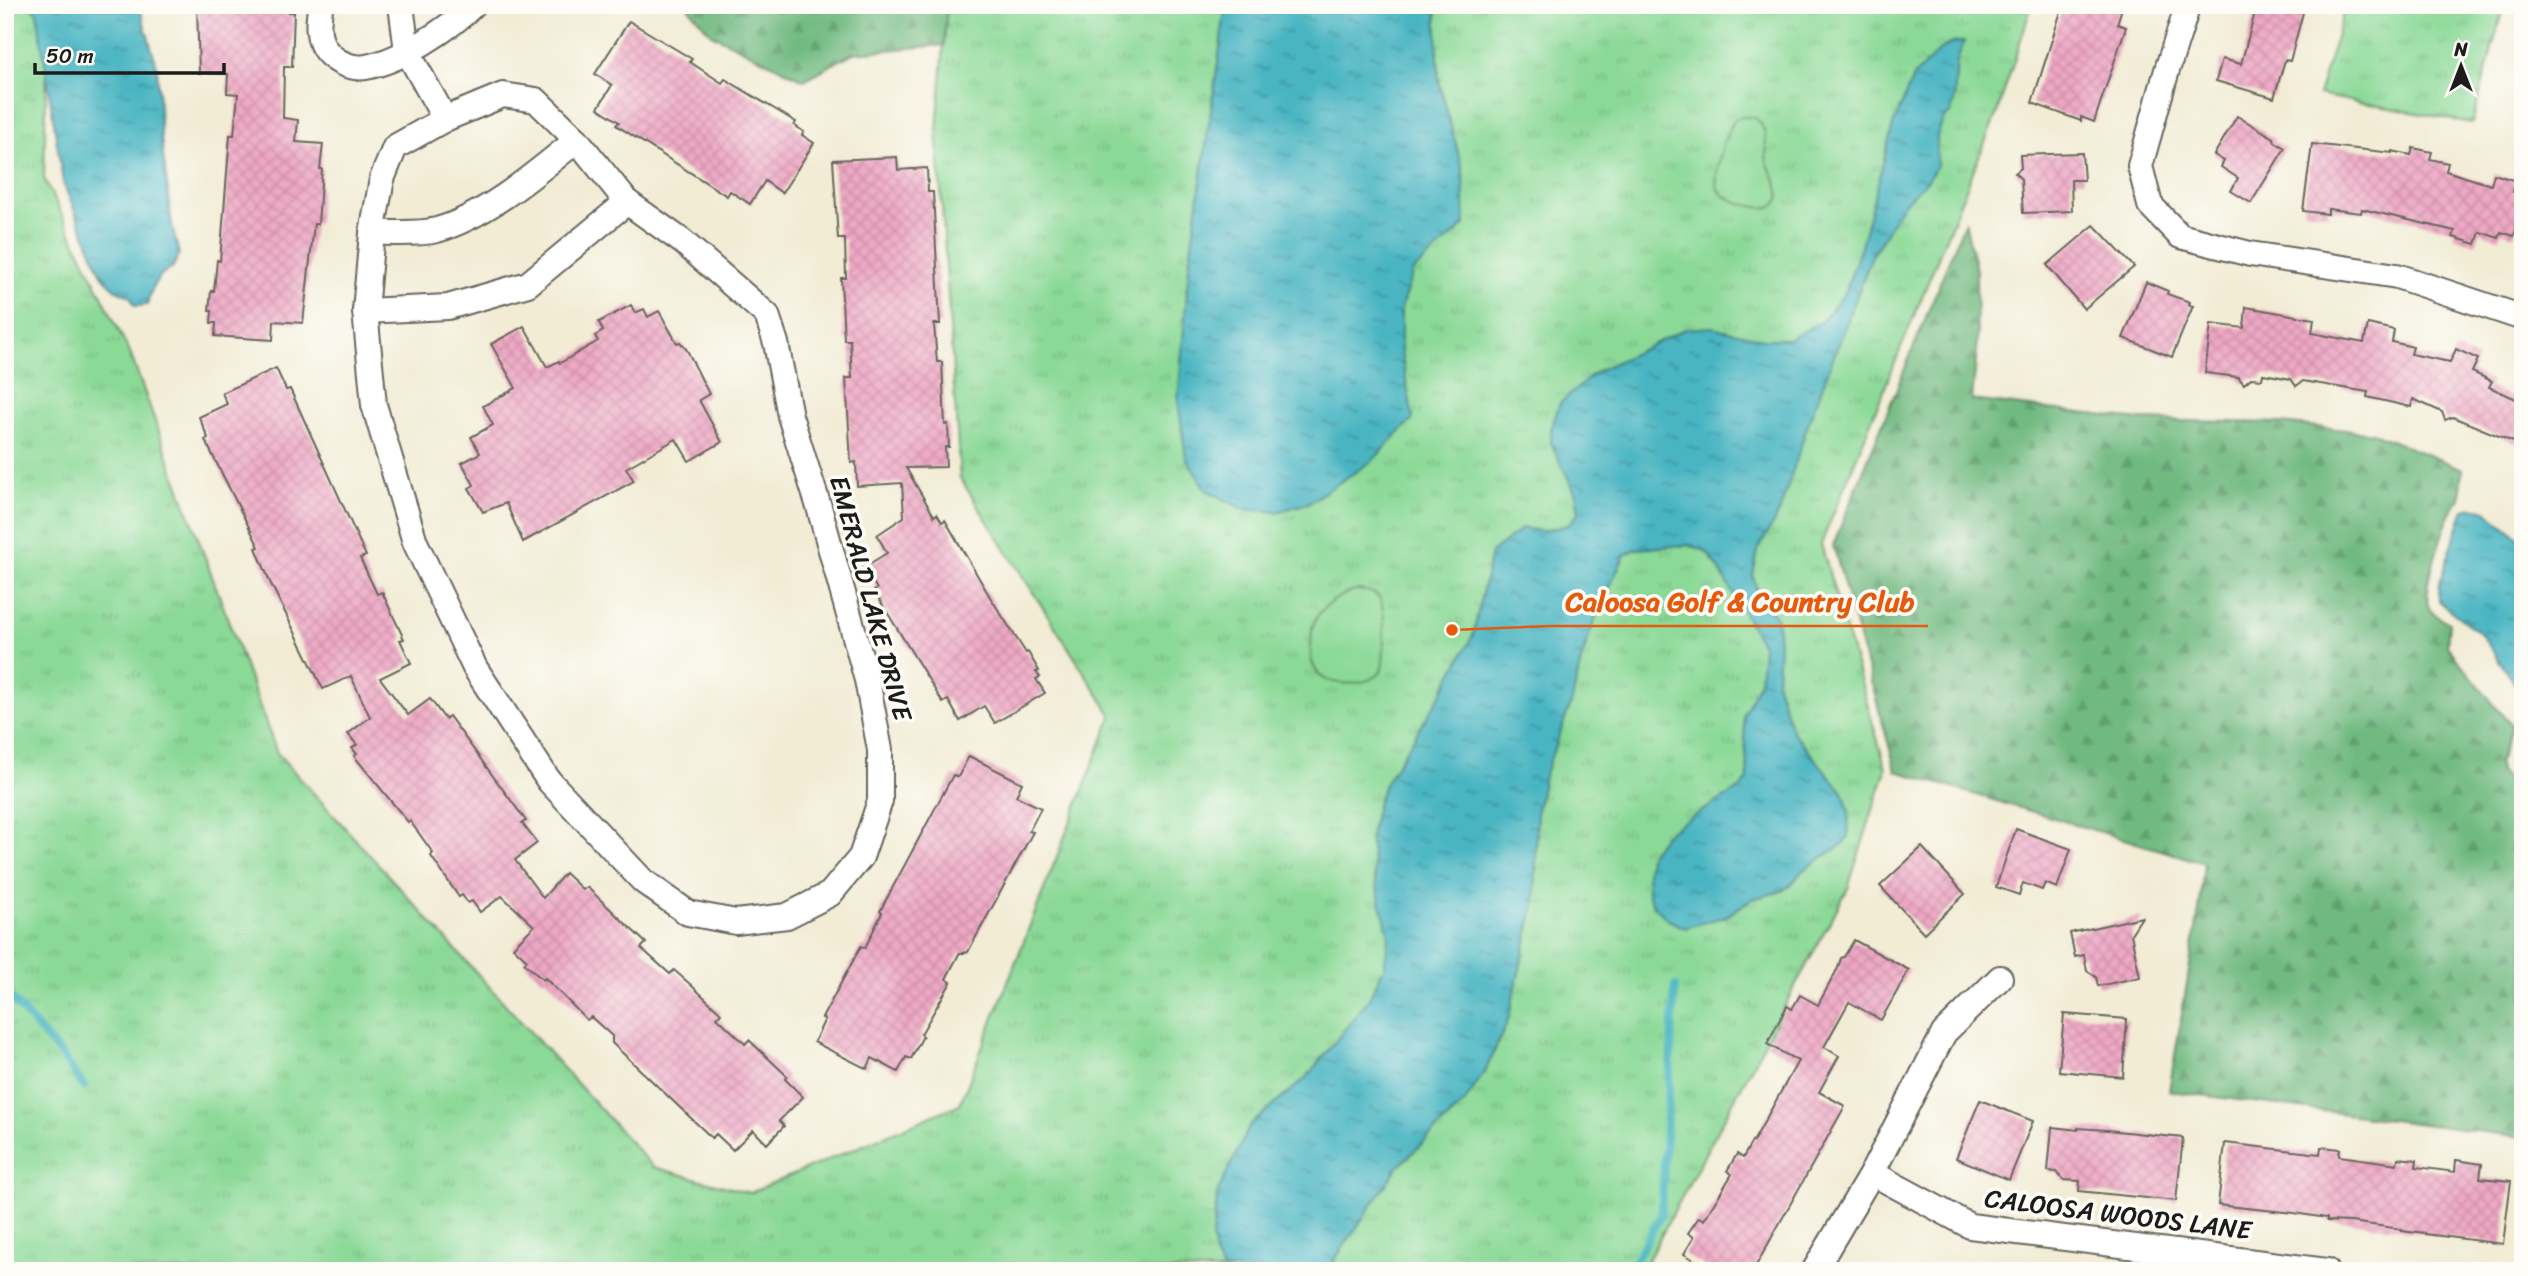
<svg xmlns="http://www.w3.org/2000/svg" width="2528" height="1276" font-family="Sriracha,sans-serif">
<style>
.grass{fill:url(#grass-tufts);stroke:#547a5a;stroke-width:2}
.forest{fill:url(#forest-firs);stroke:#466a4e;stroke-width:2}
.park{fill:#8bd997;stroke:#547a5a;stroke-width:2}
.water{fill:url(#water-ripples);stroke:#32686f;stroke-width:2}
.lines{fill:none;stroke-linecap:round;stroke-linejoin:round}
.stream{stroke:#48b5c2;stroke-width:8}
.building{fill:url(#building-cross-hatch)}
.minor-casing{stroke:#67655d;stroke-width:28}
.minor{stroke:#fff;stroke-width:24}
.labels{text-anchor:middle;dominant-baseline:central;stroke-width:7;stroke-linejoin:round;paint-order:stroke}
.street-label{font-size:26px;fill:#1c1c1c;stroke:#fdfcf7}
.leader{fill:none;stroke:#e8590c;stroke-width:2.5}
.callout-dot{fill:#e8590c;stroke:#fdfcf7;stroke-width:2.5}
.callout-label{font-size:28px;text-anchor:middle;font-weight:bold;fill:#e8590c;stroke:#fdfcf7;stroke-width:7;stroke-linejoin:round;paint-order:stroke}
</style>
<defs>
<pattern id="grass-tufts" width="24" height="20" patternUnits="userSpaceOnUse" patternTransform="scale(1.75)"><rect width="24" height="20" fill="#8bd997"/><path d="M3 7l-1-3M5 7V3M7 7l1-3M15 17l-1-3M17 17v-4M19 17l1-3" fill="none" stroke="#77ba82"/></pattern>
<pattern id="forest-firs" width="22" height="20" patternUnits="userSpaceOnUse" patternTransform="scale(1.75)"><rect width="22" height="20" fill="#70b980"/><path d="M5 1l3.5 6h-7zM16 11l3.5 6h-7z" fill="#609e6e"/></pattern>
<pattern id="water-ripples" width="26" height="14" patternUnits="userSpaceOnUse" patternTransform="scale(1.75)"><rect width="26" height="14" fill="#48b5c2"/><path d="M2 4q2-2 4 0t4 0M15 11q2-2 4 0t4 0" fill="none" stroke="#3b929d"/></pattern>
<pattern id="building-cross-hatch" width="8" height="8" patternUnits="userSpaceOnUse" patternTransform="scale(1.75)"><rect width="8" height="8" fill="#eea8c4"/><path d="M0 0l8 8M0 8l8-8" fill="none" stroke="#cc90a8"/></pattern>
</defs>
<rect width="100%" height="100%" fill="#fdfcf7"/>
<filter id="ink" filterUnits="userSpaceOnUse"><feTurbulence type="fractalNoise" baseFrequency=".0143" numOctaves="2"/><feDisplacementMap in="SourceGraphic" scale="14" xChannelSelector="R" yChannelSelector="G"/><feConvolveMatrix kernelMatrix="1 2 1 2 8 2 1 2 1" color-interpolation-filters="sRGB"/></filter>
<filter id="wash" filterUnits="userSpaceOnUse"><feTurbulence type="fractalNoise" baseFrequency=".00686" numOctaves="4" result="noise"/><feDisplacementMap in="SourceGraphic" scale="28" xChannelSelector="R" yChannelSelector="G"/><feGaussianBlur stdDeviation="1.57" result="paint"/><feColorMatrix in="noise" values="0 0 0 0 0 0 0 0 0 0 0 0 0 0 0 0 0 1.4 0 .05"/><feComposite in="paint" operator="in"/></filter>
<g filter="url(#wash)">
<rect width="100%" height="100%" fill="#f2ecd5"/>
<g class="grass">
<polygon points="5,5 48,5 44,178 130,353 277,753 653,1167 750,1193 960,1104 1112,716 960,478 937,130 947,5 2032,5 1997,113 1821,544 1886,769 1848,888 1642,1271 5,1271"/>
<polygon points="2346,5 2504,5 2472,123 2318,95"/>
</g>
<g class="forest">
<polygon points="686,5 947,5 944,45 853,53 804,80 711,34"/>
<path d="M1965,221l11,49 1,81 -5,49 168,20 141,3 92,10 90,36 -3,30c-13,12 -37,88 -32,106 2,9 13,13 21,18l-2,23 65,81 -14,37 1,8 8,6 16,1v358l-354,-46 30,-180 5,-48 -308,-92 -63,-226z"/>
</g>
<g class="park">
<path d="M1745,117h9c16,12 10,26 13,44 2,12 26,39 2,46 -8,2 -19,-1 -26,-3 -9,-3 -23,-8 -26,-18 -3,-10 9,-59 18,-66 2,-2 7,-3 10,-3z"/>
<path d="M1358,590c9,1 19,2 23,11 4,10 4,61 0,70 -8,15 -49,16 -60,5 -9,-8 -11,-18 -10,-29 1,-7 0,-15 2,-22 6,-19 28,-31 45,-35z"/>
</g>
<g class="water">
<path d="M29,5h110l18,62 4,71 11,87 7,29 -6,13c-17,8 -21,20 -26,38l-12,1 -5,-10 -16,-7 -13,-16 -38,-90 -26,-171z"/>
<polygon points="1226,5 1436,5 1439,81 1463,171 1465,225 1413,271 1401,308 1401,352 1413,419 1372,461 1308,503 1277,512 1243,509 1206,490 1186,458 1178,401 1189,264"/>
<polygon points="1964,42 1957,61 1954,102 1951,113 1944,118 1937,136 1937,165 1928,180 1903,204 1872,256 1807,427 1779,513 1758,550 1753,576 1758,593 1777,619 1779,643 1777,684 1792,731 1843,792 1849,811 1848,836 1843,844 1802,871 1791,885 1782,891 1752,899 1726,916 1685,928 1668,920 1653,905 1648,893 1647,873 1649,856 1664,835 1680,824 1742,787 1748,779 1743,716 1760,680 1763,647 1719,569 1706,551 1688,545 1636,549 1625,555 1600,605 1582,657 1572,701 1544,776 1537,811 1535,903 1508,1021 1486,1070 1464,1103 1398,1167 1327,1271 1224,1271 1215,1256 1212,1236 1218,1191 1250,1125 1306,1078 1368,1000 1384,968 1389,936 1375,880 1370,838 1375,812 1383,787 1443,691 1473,635 1491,553 1522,528 1542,531 1568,525 1579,512 1576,494 1551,443 1551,429 1560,403 1597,371 1685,329 1712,327 1763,339 1789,339 1821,322 1845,293 1861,246 1893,125 1913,77 1941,49 1952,43"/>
<path d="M2472,507l11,2 40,32v155l-42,-62 -42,-32c-2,-20 6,-35 12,-54 5,-13 7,-25 13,-38z"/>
<polygon points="2523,732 2523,764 2519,768 2508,766"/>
</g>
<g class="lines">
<g class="stream">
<polyline points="5,991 63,1057 84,1087"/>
<polyline points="1629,1271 1661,1215 1675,986"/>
</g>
</g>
<g id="blocks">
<g class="building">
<polygon points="197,5 289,5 289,12 294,12 292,67 284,67 283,118 298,120 296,142 323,144 320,169 322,169 318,224 314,224 303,323 274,321 273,340 215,336 216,323 211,323 212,311 209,311 211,291 214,291 217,260 220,261 230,135 234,135 238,94 227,93 228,74 199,73"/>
<polygon points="2063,5 2123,5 2117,24 2126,27 2094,122 2081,117 2081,121 2032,103"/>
<polygon points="2257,5 2305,5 2290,61 2285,60 2274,98 2216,81 2222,59 2241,64"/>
<polygon points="629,21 692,59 690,62 722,83 725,79 796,122 794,125 804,132 802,135 814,143 782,193 765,181 750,204 730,191 727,196 616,125 619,122 598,108 612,85 595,74"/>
<polygon points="2237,116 2274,138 2275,142 2285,148 2251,203 2231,191 2238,178 2221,167 2224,161 2214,155"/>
<polygon points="2312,144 2392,153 2392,151 2411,155 2413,148 2432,152 2430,159 2448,163 2446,171 2491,185 2494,174 2516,181 2513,192 2523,195 2523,207 2514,236 2501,232 2499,238 2480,232 2476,244 2453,237 2455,231 2362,209 2361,213 2328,209 2328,214 2303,211"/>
<polygon points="2082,153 2084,180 2071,180 2072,211 2023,213 2021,179 2015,173 2021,168 2020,155"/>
<polygon points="897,157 898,170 927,168 928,192 933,192 940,324 934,324 937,362 942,362 945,425 948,424 949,447 945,447 946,467 906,468 934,516 937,514 942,522 945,520 990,597 1026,653 1028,652 1039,671 1036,672 1040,677 1036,679 1045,693 995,723 984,706 960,721 948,700 943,703 874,591 877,589 864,567 887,553 877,535 904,517 902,483 857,486 856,462 851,463 846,378 852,378 850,340 844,340 841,278 846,278 845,239 838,239 833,160"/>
<polygon points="2094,225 2134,267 2084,309 2047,265"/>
<polygon points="2146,282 2168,291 2167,294 2190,302 2189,305 2193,306 2172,357 2123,338"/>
<polygon points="631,305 635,313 644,309 648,317 659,311 677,343 680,342 687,350 709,394 699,400 722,442 689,461 676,439 626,468 634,481 523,542 506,503 483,512 469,488 474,485 462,463 480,453 471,437 493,425 483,406 516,388 491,344 524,326 547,367 559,361 560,363 598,341 595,336 603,331 599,322"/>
<polygon points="2246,307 2314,319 2312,333 2364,343 2368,324 2394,330 2392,342 2413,347 2411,354 2450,362 2456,349 2478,359 2472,372 2492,381 2489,387 2523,402 2523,446 2453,417 2445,420 2442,412 2413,399 2411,407 2367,397 2368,392 2303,381 2296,386 2291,379 2263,374 2262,379 2251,378 2244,384 2238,377 2205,373 2211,324 2244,328"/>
<polygon points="276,368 286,390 290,389 366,556 360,558 377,594 382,592 404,639 400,640 411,663 380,678 408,715 430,699 445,719 449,716 526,821 522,823 537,843 515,860 543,898 565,873 583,890 587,887 646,943 641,948 670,974 674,970 691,985 721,1013 717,1017 745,1044 749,1040 787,1076 785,1079 803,1097 779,1121 784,1126 767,1144 753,1130 733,1150 716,1134 712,1138 612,1043 612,1036 591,1017 587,1020 545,978 543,980 524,963 527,960 513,947 534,926 502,896 480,912 472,901 468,903 462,895 459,897 431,856 433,853 410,821 408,822 354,756 357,754 352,748 357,745 348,734 370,717 351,676 323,689 270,582 256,548 259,547 205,440 208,438 199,417 227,404 222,393"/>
<polygon points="969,756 1022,783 1016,796 1041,808 1029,831 1033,832 976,937 968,952 959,954 946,979 951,982 921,1034 923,1036 911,1059 906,1057 898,1072 872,1058 867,1069 814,1042 825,1019 822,1018 861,946 865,948 882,913 880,911 953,775 958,777"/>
<polygon points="2016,829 2071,849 2057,888 2045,883 2042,890 2023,883 2019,895 1996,887"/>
<polygon points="1922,847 1965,894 1924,933 1880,886"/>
<polygon points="2142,917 2131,934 2140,977 2098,986 2096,977 2087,971 2084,955 2075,957 2070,933"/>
<polygon points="1854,940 1909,970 1881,1020 1849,1002 1824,1047 1839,1056 1819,1092 1845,1106 1753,1271 1713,1271 1684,1254 1694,1237 1688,1233 1699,1217 1704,1220 1732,1174 1727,1171 1737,1154 1743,1158 1752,1141 1753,1142 1798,1061 1767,1044 1787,1006 1792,1009 1800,995 1818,1005 1838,968 1841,958 1844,957"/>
<polygon points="2064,1014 2127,1019 2123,1077 2059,1071"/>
<polygon points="1980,1100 2033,1121 2009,1180 1956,1158"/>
<polygon points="2052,1127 2078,1130 2078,1128 2107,1130 2183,1138 2176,1201 2079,1191 2080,1181 2063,1180 2057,1172 2048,1171"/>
<polygon points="2225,1143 2320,1154 2321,1147 2340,1149 2339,1156 2397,1164 2398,1158 2417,1160 2416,1167 2455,1172 2456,1160 2482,1164 2480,1178 2511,1181 2503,1244 2402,1231 2402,1229 2351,1222 2327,1221 2327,1218 2294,1213 2218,1205"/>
</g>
</g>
</g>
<g filter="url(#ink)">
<use href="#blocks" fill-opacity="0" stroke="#67655d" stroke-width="2"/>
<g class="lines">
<defs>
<g id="minor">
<path d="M320,5c0,9 -3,19 -1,27 1,12 7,21 16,27 8,6 21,10 31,8 34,-6 83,-38 107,-62"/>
<polyline points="401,5 407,51 445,119"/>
<polyline points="2188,5 2167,70 2140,166 2150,205 2180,236 2250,254 2397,276 2523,318"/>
<polygon points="503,95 536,100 577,140 627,202 683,242 767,315 776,343 790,416 819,507 867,680 880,750 880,801 861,857 830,894 787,916 736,922 688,913 643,881 549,781 475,668 415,542 374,405 365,311 372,233 382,179 395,147 445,119"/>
<path d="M372,233c20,-1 45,2 65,-3 50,-14 100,-58 140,-90"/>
<polyline points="365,311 448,307 528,284 627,202"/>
<polyline points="1872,1173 1970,1226 2327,1271"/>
<polyline points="1814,1271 1872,1173 1944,1033 2000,978"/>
</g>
</defs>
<use href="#minor" class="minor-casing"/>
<use href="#minor" class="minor"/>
</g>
</g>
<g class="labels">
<g class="street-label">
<text transform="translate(871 598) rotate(75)">EMERALD LAKE DRIVE</text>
<text transform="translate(2118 1214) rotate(7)">CALOOSA WOODS LANE</text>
</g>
</g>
<path class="leader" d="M1452 630L1552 626H1928"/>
<circle class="callout-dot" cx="1452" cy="630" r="7"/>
<g class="callout-label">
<text x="1740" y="611">Caloosa Golf &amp; Country Club</text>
</g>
<rect width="2528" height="1276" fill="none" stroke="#fdfcf7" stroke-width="28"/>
<g transform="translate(2461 66)" stroke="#fdfcf7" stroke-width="5" paint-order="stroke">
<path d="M0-5L12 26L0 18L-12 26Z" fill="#1c1c1c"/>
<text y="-10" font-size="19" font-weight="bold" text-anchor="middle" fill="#1c1c1c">N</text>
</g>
<path d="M35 63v10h189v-10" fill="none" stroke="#1c1c1c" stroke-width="3.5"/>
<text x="46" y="63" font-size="21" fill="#1c1c1c" stroke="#fdfcf7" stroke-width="5" paint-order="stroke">50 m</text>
</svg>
